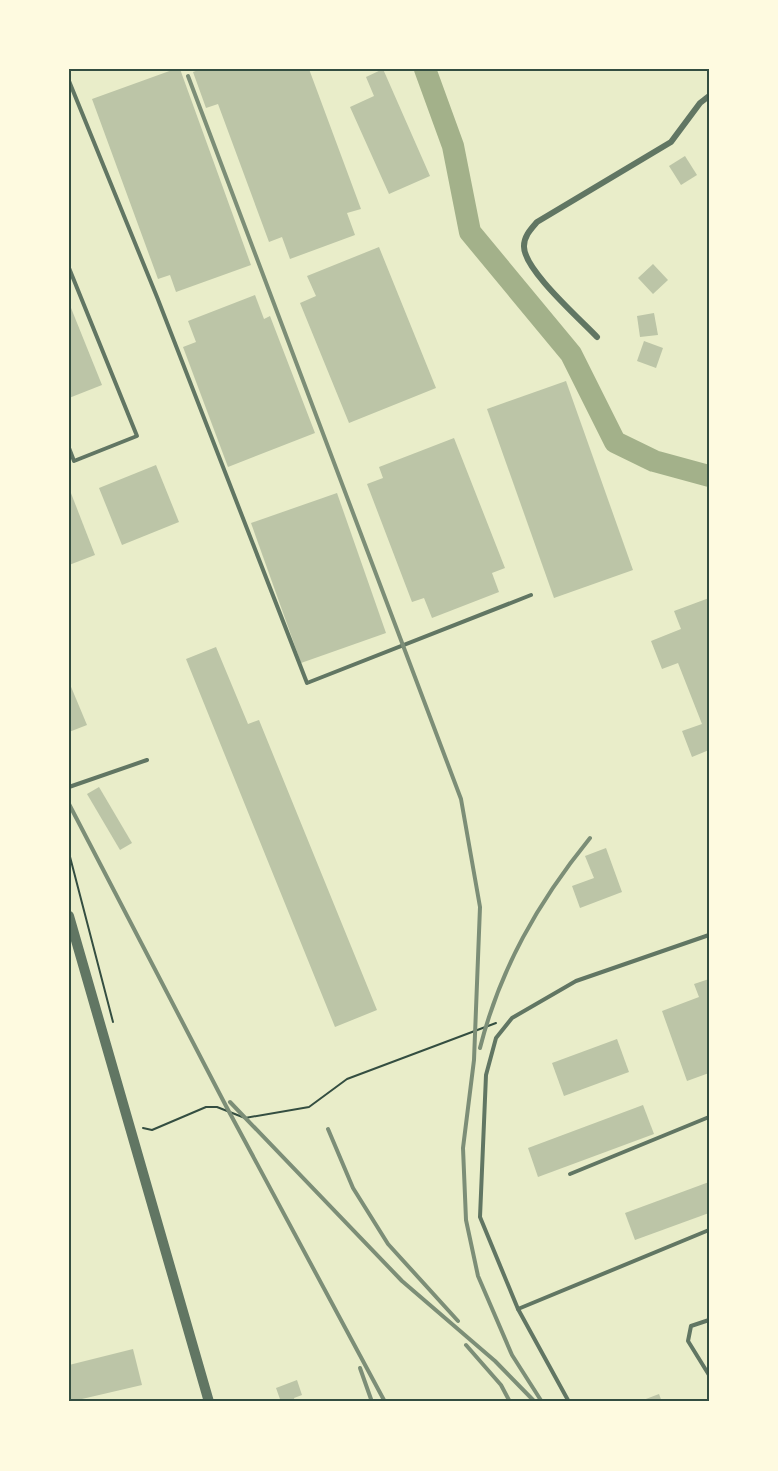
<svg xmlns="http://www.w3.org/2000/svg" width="778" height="1471" font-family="'Noto Sans',sans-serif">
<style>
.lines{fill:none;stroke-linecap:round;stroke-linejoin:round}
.river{stroke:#a3b18a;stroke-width:22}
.building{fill:#bcc5a7}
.path{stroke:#344e41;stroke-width:2}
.service{stroke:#617663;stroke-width:4}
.minor{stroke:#617663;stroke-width:6}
.tertiary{stroke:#617663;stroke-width:10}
.rail{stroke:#7c8e77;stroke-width:4}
.neatline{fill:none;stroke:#344e41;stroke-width:2}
</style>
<rect width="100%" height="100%" fill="#e9edc9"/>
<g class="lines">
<polyline class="river" points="425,69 453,146 470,232 571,354 615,442 654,461 709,476"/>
</g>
<g class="building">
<polygon points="175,69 180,69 251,265 176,292 170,275 158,279 92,99"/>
<polygon points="201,69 309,69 361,209 347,213 355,235 290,259 282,237 269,242 218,104 206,108 193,72"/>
<polygon points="383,69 430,176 389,194 350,107 374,96 366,77"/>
<polygon points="685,156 697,175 681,185 669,166"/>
<polygon points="379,247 436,388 349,423 300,303 316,296 307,276"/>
<polygon points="653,264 668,280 653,294 638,278"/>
<polygon points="255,295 264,319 270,316 315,433 228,467 183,347 196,342 188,321"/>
<polygon points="69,303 102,385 69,398"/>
<polygon points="654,313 658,335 640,337 637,316"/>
<polygon points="644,341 663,348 656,368 637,361"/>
<polygon points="566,381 633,570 554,598 487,409"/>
<polygon points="454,438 505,568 492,573 499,592 432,618 424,598 412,602 367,484 383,478 379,467"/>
<polygon points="156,465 179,522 122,545 99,488"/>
<polygon points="69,488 95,555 69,565"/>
<polygon points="337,493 386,633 301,663 251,523"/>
<polygon points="709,598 709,750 692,757 682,731 702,724 678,663 662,669 651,641 681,629 674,611"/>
<polygon points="216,647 248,724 259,720 377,1010 335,1027 186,659"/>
<polygon points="69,682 87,725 69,732"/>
<polygon points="99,787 132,843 120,850 87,794"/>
<polygon points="606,848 622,892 580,908 572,886 594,878 585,856"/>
<polygon points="709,979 709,1073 687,1081 662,1011 699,997 694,984"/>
<polygon points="617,1039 629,1072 564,1096 552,1063"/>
<polygon points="643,1105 654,1134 538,1177 528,1148"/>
<polygon points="709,1182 709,1213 635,1240 625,1213"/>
<polygon points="133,1349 142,1385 69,1402 69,1365"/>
<polygon points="297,1380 302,1395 294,1398 295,1402 281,1402 276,1388"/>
<polygon points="659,1394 662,1402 638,1402"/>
</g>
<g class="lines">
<g class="path">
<polyline points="69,853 113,1022"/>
<polyline points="143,1128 152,1130 206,1107 217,1107 245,1118 309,1107 347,1079 496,1023"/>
</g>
<g class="service">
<polyline points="69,81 157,297 307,683 531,595"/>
<polyline points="69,268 137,436 74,461 69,448"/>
<polyline points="69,787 147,760"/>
<polyline points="570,1174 709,1117"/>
<polyline points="518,1309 709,1230"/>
<polyline points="709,1320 691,1326 688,1341 709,1375"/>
<polyline points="569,1402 518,1309 480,1217 486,1075 496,1038 512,1018 576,981 709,935"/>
</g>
<path class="minor" d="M597,337c-17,-18 -74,-68 -73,-91 0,-10 7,-17 13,-24l134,-80 29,-39 9,-7"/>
<polyline class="tertiary" points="69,916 209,1402"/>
<g class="rail">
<polyline points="188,76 461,799 480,907 474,1060 463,1148 466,1220 478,1276 512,1355 542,1402"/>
<polyline points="69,804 226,1106 385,1402"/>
<path d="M480,1048c20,-79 58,-146 110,-210"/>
<polyline points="230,1102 402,1281 495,1361 535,1402"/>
<polyline points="328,1129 353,1188 388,1244 458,1321"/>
<polyline points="466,1345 501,1385 510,1402"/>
<polyline points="360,1368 372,1402"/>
</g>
</g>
<rect width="778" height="1471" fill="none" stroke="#fefae0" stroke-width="141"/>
<rect x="70" y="70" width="638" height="1330" class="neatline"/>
</svg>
